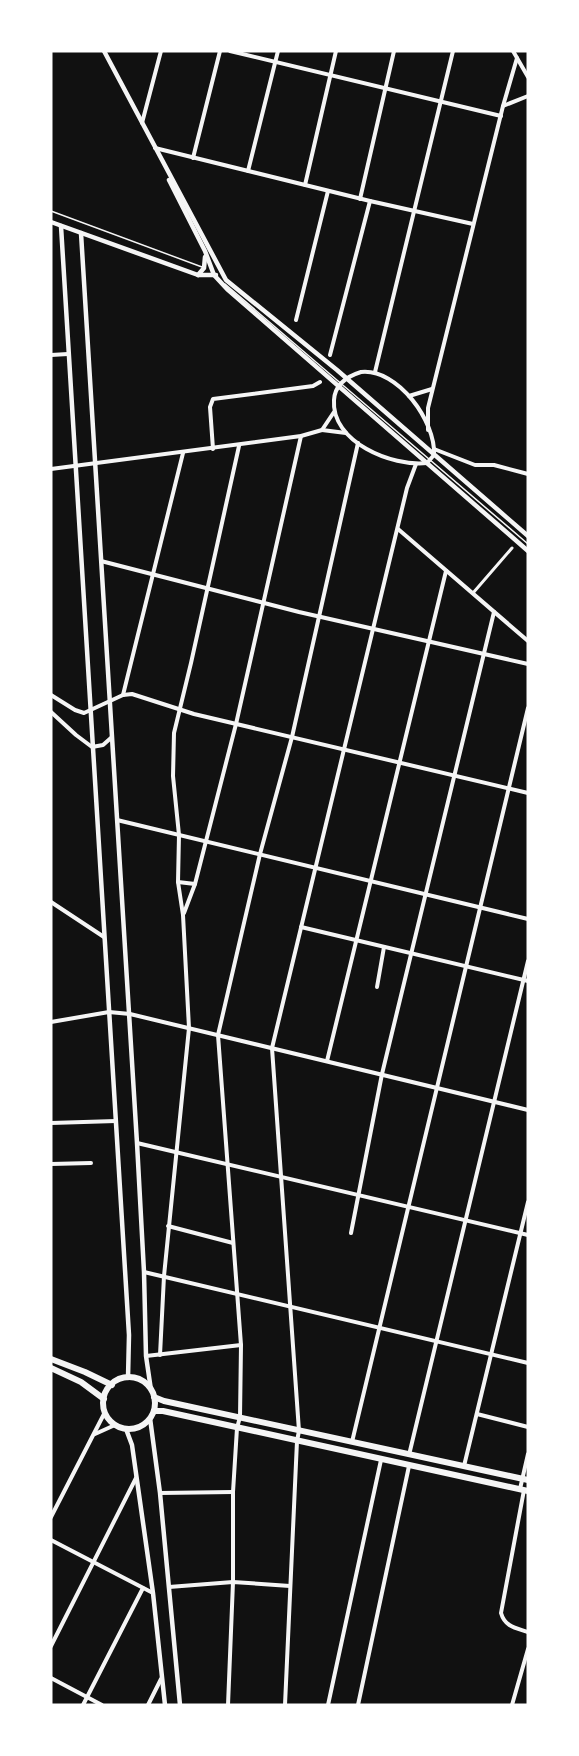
<svg xmlns="http://www.w3.org/2000/svg" width="579" height="1756" font-family="'Archivo Narrow',sans-serif">
<style>
.lines{fill:none;stroke-linecap:round;stroke-linejoin:round}
.service{stroke:#f5f5f5;stroke-width:1.5}
.pedestrian{stroke:#f5f5f5;stroke-width:3}
.minor{stroke:#f5f5f5;stroke-width:4}
.tertiary{stroke:#f5f5f5;stroke-width:4.5}
.primary{stroke:#f5f5f5;stroke-width:6}
</style>
<rect width="100%" height="100%" fill="#111"/>
<g class="lines">
<g class="service">
<polyline points="51,211 202,267"/>
<polyline points="225,284 528,544"/>
</g>
<polyline class="pedestrian" points="473,593 512,548"/>
<g class="minor">
<polyline points="230,51 501,116"/>
<polyline points="513,51 528,77"/>
<polyline points="503,106 528,96"/>
<polyline points="142,123 161,51"/>
<polyline points="155,148 370,201 473,224"/>
<polyline points="193,158 220,51"/>
<polyline points="248,171 278,51"/>
<polyline points="305,185 336,51"/>
<polyline points="360,199 394,51"/>
<polyline points="296,320 328,191"/>
<polyline points="51,355 68,354"/>
<polyline points="330,355 370,201"/>
<path d="M361,372c37,-4 75,50 73,83l-7,8c-35,4 -96,-21 -93,-63 1,-16 14,-24 27,-28z"/>
<polyline points="375,372 453,51"/>
<polyline points="409,396 432,389"/>
<polyline points="322,430 346,433"/>
<polyline points="428,430 428,408 503,106 517,58"/>
<polyline points="213,449 210,407 213,399 313,386 320,382"/>
<polyline points="434,449 475,465 494,465 528,474"/>
<polyline points="51,469 301,436 322,430 334,412"/>
<polyline points="398,529 528,641"/>
<polyline points="101,561 299,612 528,664"/>
<polyline points="51,695 75,710 84,713 123,695 132,694 194,714 528,793"/>
<polyline points="123,695 183,453"/>
<polyline points="51,712 76,735 92,747 103,745 112,737"/>
<polyline points="117,820 528,919"/>
<polyline points="178,882 195,884"/>
<polyline points="51,902 104,937"/>
<polyline points="184,913 195,884 236,724 301,436"/>
<polyline points="301,927 528,981"/>
<polyline points="377,987 384,947"/>
<polyline points="51,1022 109,1012 130,1014 528,1110"/>
<polyline points="327,1061 446,571"/>
<polyline points="51,1123 116,1121"/>
<polyline points="137,1143 528,1235"/>
<polyline points="51,1164 91,1163"/>
<polyline points="168,1226 233,1243"/>
<polyline points="351,1233 382,1074 494,612"/>
<polyline points="144,1272 528,1363"/>
<polyline points="160,1355 164,1276 189,1028 183,915 178,882 179,835 173,776 174,733 191,663 239,446"/>
<polyline points="146,1356 241,1345"/>
<polyline points="477,1414 528,1427"/>
<polyline points="95,1434 115,1425"/>
<polyline points="352,1442 528,708"/>
<polyline points="409,1455 528,961"/>
<polyline points="464,1466 528,1202"/>
<polyline points="520,1489 528,1454"/>
<path d="M524,1490l-23,123c4,14 15,15 27,19"/>
<polyline points="160,1493 233,1492"/>
<polyline points="51,1517 105,1412"/>
<polyline points="51,1540 153,1593"/>
<polyline points="169,1587 233,1582 290,1586"/>
<polyline points="51,1646 136,1478"/>
<polyline points="51,1678 102,1705"/>
<polyline points="83,1705 143,1588"/>
<polyline points="148,1705 161,1679"/>
<polyline points="228,1705 233,1582 233,1492 237,1428 240,1417 241,1345 218,1035 260,854 292,737 358,443"/>
<polyline points="285,1705 297,1441 299,1431 272,1048 407,488 416,464"/>
<polyline points="328,1705 381,1460"/>
<polyline points="358,1705 409,1466"/>
<polyline points="512,1705 528,1649"/>
</g>
<g class="tertiary">
<polyline points="104,51 226,280 337,370 528,536"/>
<polyline points="169,180 205,251 214,275 227,289 528,551"/>
<polyline points="51,222 198,275 216,275"/>
<polyline points="61,226 129,1335 128,1378"/>
<polyline points="81,233 137,1143 144,1272 146,1356 151,1390"/>
<polyline points="198,275 204,268 205,257"/>
<polyline points="150,1418 160,1493 180,1705"/>
<polyline points="126,1429 132,1445 153,1593 165,1705"/>
</g>
<g class="primary">
<polyline points="51,1359 85,1372 112,1385"/>
<polyline points="51,1368 81,1382 104,1399"/>
<circle cx="129" cy="1403" r="26"/>
<polyline points="154,1397 164,1401 528,1480"/>
<polyline points="154,1411 163,1411 528,1491"/>
</g>
</g>
<rect width="579" height="1756" fill="none" stroke="#ffffff" stroke-width="105"/>
</svg>
